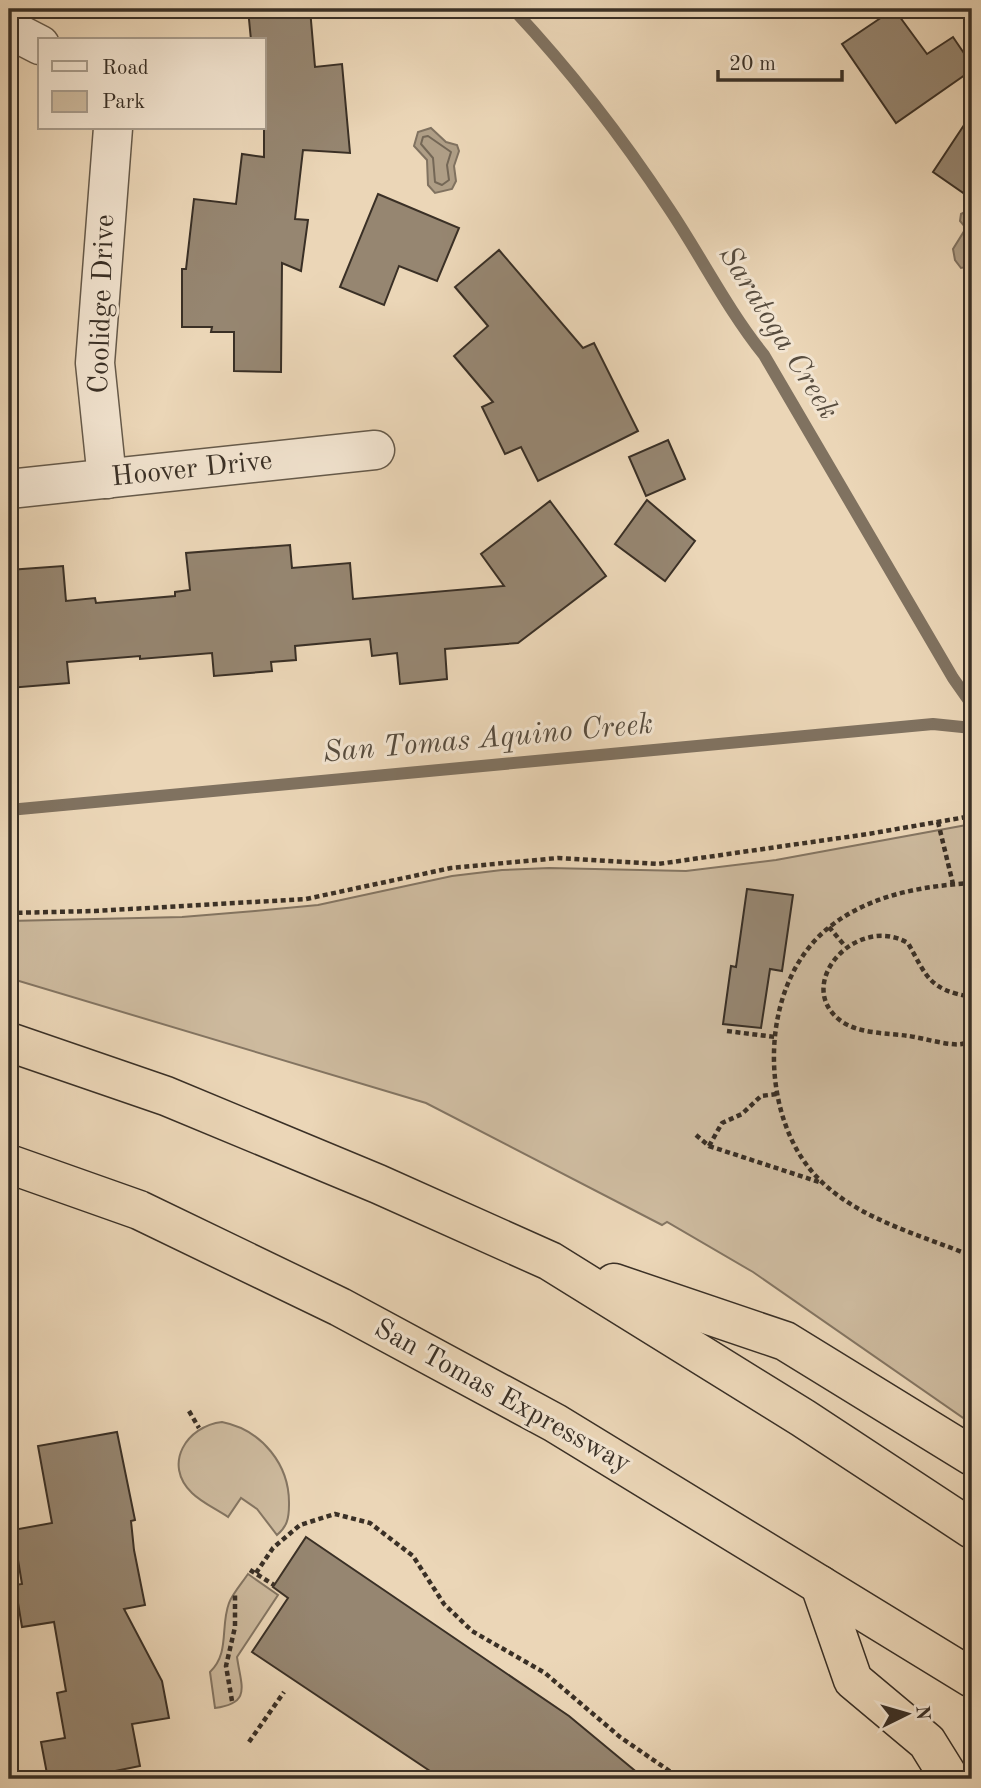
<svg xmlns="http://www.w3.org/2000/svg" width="981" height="1788" font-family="'Old Standard TT',serif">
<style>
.green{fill:#cdba9e;stroke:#847562;stroke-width:2}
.water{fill:#af9e86;stroke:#807260;stroke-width:2}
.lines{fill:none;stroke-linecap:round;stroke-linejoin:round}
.shore{stroke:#746756;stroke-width:2}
.stream{stroke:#807260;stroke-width:12}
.building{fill:#968671;stroke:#3a3026;stroke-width:2}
.minor-casing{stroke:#665a4a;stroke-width:41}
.highway-casing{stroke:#3a3026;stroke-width:41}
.path{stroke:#3a3026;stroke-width:4.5;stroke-dasharray:5 3.5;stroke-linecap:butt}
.minor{stroke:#f2e4d0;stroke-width:38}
.highway{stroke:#ebd6b7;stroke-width:38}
.labels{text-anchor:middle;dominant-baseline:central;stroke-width:6;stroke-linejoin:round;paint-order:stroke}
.street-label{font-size:28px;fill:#3a3026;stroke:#f2e4d0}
.water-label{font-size:30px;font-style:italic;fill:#574c3e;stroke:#f2e4d0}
</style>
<rect width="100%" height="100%" fill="#ebd6b7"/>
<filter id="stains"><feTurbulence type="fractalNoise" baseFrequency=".00286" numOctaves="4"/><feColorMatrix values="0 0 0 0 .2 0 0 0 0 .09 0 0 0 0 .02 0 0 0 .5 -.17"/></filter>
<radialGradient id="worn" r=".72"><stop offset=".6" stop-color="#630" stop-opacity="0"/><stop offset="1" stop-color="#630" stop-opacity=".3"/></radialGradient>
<g class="green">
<polygon points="972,824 972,1424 753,1272 667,1222 662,1225 426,1103 9,978 9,921 182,917 255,911 318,905 452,876 502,870 549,868 686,871 776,860"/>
<path d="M222,1422c40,8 68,43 67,83 0,13 -2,22 -12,30l-20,-26 -16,-11 -13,19c-12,-8 -27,-15 -36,-24 -30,-29 -5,-67 30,-71z"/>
<path d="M248,1574l30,21 -41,62c4,29 15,46 -22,51l-5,-36c20,-19 10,-45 19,-69 4,-10 13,-20 19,-29z"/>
</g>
<g class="water">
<polygon points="431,128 446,142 457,145 459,151 454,166 456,181 452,189 435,193 428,185 427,160 414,146 418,132"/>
<polygon points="967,211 972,214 972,266 961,268 955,260 953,249 966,228 960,221 961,214"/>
</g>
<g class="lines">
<polygon class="shore" points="428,136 451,152 447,165 449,180 442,185 435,182 433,158 421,144 423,137"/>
<g class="stream">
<path d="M513,9c57,61 109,128 155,198 33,49 59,102 96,148l189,323 19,27"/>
<polyline points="9,810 933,724 972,728"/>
</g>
</g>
<g class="building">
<polygon points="248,9 310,9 315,67 342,64 350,153 303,150 295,219 308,220 301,271 282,263 281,372 234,371 234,332 211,332 212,327 182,327 182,269 186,269 194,199 236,204 242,154 264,157 264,40 251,40"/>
<polygon points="894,9 927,54 953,37 972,65 972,70 896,123 842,44"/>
<polygon points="972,113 972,199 933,172"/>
<polygon points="378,194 459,228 437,281 399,266 384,305 340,287"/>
<polygon points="499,250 583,348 594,343 638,431 538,481 521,447 505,454 482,407 493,402 454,356 488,326 455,287"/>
<polygon points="668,440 685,479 646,496 629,457"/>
<polygon points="647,500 695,541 665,581 615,544"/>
<polygon points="550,501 606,576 518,643 445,649 447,679 400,684 397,653 372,656 370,639 295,646 296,660 271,662 272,671 214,676 212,653 140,659 140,656 67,662 69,683 9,688 9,570 63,566 66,601 95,598 96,603 175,596 175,592 190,590 186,553 290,545 292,568 350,563 353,599 504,586 481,554"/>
<polygon points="747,889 793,895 782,971 770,969 761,1028 723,1024 731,966 736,967"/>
<polygon points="117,1432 135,1520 131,1521 134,1550 145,1605 124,1609 162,1681 169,1718 132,1724 140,1766 115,1771 117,1779 48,1779 41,1742 65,1738 57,1693 66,1691 54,1622 22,1627 15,1585 22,1584 13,1530 52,1523 38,1446"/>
<polygon points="306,1537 569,1716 645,1779 442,1779 252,1652 288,1598 273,1587"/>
</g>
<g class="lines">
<defs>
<g id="minor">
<polyline points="9,29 40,45"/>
<polyline points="107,479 95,363 113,128"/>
<polyline points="9,489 375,450"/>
</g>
<g id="highway">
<polyline points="9,1042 166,1096 378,1184 550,1261 803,1418 972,1529"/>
<polyline points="9,1164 139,1210 340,1307 555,1423 972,1678"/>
<polyline points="614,1283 785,1341 972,1456"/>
<polyline points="820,1585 853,1680 927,1742 950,1779"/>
</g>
</defs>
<use href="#minor" class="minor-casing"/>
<use href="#highway" class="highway-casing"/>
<g class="path">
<polyline points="938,822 953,884"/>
<path d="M972,883c-50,3 -104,12 -145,46 -64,53 -69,169 -21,235 38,52 110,69 166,92"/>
<polyline points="9,913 95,911 306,899 451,868 558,858 658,864 868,834 972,816"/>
<polyline points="829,927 845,946"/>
<polyline points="972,997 965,1043 972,1044"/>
<polyline points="727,1031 775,1037"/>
<path d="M965,1043c-9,5 -42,-5 -56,-7 -21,-3 -50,-2 -68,-15 -49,-36 15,-108 67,-78 19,34 21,47 64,54"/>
<polyline points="696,1135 709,1146 822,1183"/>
<polyline points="709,1146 722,1123 742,1114 761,1096 777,1094"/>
<polyline points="189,1411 199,1428"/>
<polyline points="250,1570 274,1585"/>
<polyline points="256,1573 273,1548 300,1525 335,1514 370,1523 413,1556 444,1604 472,1631 545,1673 620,1737 681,1779"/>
<polyline points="232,1701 226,1666 235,1627 235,1594"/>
<polyline points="249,1742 284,1692"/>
</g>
<use href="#minor" class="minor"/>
<use href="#highway" class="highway"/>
</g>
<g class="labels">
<g class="street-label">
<text transform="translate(103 304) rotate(-88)">Coolidge Drive</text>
<text transform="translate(192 470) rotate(-6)">Hoover Drive</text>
<text transform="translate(502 1397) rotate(29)">San Tomas Expressway</text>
</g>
<g class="water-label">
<text transform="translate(778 333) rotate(58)">Saratoga Creek</text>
<text transform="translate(488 739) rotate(-5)">San Tomas Aquino Creek</text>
</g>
</g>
<rect width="981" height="1788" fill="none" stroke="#ebd6b7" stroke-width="35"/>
<rect x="10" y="10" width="960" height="1767" fill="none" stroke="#3a3026" stroke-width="3.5"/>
<rect x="18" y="18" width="946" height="1753" fill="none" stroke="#3a3026" stroke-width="2"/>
<rect x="38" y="38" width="228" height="91" fill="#f2e4d0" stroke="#a89c8c" stroke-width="2"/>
<rect x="52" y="61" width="35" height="10" fill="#f2e4d0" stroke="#a89c8c" stroke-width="2"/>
<text x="102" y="74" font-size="21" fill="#3a3026">Road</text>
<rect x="52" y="91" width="35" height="21" fill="#cdba9e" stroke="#a89c8c" stroke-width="2"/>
<text x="102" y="108" font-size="21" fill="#3a3026">Park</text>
<g transform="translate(907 1714) rotate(85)" stroke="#f2e4d0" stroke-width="5" paint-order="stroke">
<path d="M0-5L12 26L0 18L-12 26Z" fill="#3a3026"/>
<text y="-10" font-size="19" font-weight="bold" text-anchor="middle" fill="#3a3026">N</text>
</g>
<path d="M718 70v10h124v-10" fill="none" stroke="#3a3026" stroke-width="3.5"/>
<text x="729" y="70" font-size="21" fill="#3a3026" stroke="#f2e4d0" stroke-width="5" paint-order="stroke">20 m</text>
<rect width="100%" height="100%" filter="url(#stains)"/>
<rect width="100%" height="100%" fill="url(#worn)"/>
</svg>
